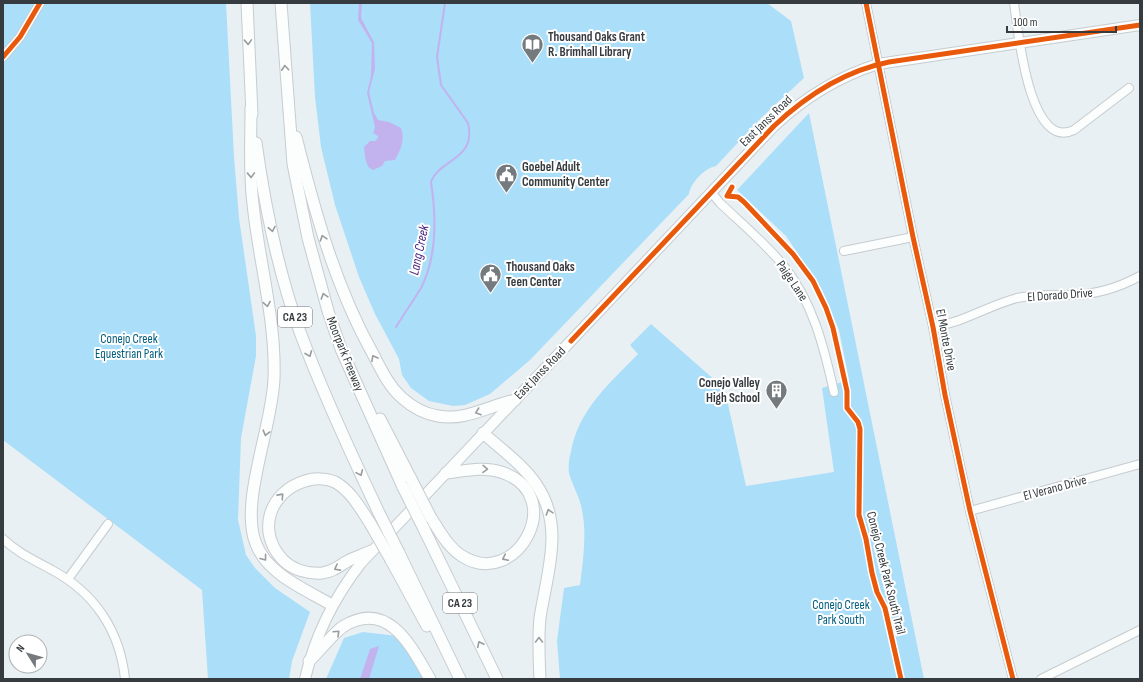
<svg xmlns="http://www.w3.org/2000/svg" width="1143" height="682" font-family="'Sofia Sans Condensed',sans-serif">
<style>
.green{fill:#abdef8}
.water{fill:#c2b3ef}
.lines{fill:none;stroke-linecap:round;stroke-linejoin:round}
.stream{stroke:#c2b3ef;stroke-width:2}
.minor-casing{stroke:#c6cccf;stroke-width:10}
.major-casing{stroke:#c6cccf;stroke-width:12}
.highway-casing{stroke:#c6cccf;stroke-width:13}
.minor{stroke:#fcfdfd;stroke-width:8}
.major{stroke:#fcfdfd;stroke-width:10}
.highway{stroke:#fcfdfd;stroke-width:11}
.highway-bridge-casing{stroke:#c6cccf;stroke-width:13;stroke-linecap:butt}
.highway-bridge{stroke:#fcfdfd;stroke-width:11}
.cycleway-casing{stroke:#fff;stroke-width:8}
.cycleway{stroke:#e8590c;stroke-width:5}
.oneway{stroke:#989c9e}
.labels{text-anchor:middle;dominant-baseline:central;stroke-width:4;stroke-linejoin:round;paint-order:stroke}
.shield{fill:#fff;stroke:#727678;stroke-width:1}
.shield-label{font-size:12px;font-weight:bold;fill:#353b3e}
.poi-label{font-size:13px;font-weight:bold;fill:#353b3e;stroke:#fff;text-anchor:start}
.street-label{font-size:13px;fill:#353b3e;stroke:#fff}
.park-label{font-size:13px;fill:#005c7d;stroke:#fff}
.water-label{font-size:14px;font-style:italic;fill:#451d7e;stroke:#fff}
</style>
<rect width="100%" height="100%" fill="#e8f0f4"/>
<g class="green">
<polygon points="3,3 226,3 234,157 239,218 256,336 256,356 241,438 238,520 246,555 255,568 275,588 310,612 292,661 289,679 208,679 202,590 3,440"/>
<path d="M310,3h457l24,18 13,57 -42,39 -46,49c-11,2 -25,16 -27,28l-159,166 -40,34 -25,11 -12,1 -24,-5 -18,-13 -9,-13 -3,-16 -24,-45 -16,-37 -24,-72 -14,-58 -6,-50z"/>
<path d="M809,113l115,566h-364l-3,-38 7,-53 16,-3c3,-25 7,-50 2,-75 -2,-13 -10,-25 -13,-37 -1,-7 0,-15 2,-21 7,-42 39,-69 67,-98l-8,-9 21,-21 66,58 9,13 20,91 88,-14 -12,-84 27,-8 -10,-50 -18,-42 -35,-52 -49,-46z"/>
<polygon points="363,632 398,636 423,679 326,679 344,638"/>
</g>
<g class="water">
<path d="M359,3h3l-1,15 13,24 1,27 -6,23 5,21 4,7 11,2 12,6c4,12 0,21 -6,32l-10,1 -3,5 -9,4c-8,-3 -8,-14 -9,-23l6,-6h5l3,-3v-2l-5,-3 2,-6 -8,-34 4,-17 1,-33 -14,-23z"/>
<polygon points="379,646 369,679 360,679 370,649"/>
</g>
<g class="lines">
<path class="stream" d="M396,327c8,-13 17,-26 25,-39 16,-31 15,-73 10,-106 8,-23 46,-22 37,-59l-27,-38 -4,-28 8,-54"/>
<defs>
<g id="minor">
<polyline points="866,3 913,237 933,327 945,395 970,511 1013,679"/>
<path d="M1014,3c4,27 15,149 60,127l55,-42"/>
<polyline points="3,57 20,37 40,3"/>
<path d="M711,192l9,11c21,20 45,40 63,62 30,37 41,82 51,127"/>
<polyline points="844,251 913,237"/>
<path d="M933,327c32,-5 54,-21 84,-29 18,-4 35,-3 53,-3 25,0 48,-7 70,-19"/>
<polyline points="970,511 1140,464"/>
<path d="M3,539c15,14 31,21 49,31 43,23 68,61 73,109"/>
<polyline points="68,579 108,524"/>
<polyline points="1041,679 1140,630"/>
</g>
<path id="major" d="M305,679c10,-44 28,-80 56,-116l413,-437c31,-29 63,-49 104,-62l262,-39"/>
<g id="highway">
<polyline points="247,3 252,114"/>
<polyline points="281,3 293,164 308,238 328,311 341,349 403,487"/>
<path d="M251,108c0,32 -2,64 2,96 6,58 23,116 21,174 -1,47 -35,125 -18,166 12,31 49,45 76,61"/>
<path d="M296,137c19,75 39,149 77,217 8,15 15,31 28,43 10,9 24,17 37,19 27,5 51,-10 77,-16"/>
<path d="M256,143c9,64 22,129 44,189 23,62 51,122 79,181"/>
<polyline points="380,419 411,479"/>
<path d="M483,433c18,16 40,32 53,51 29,42 11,88 4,134 -2,20 -1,41 0,61"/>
<path d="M431,518c9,14 17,29 31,38 54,35 108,-61 39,-84 -18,-6 -37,-1 -55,1"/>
<path d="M370,523c-10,-15 -19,-32 -35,-41 -9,-4 -21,-4 -30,-1 -36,11 -49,51 -22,79 10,10 25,14 39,13 10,-1 16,-6 24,-11 8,-5 17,-7 25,-11"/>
<polyline points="423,527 497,679"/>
<polyline points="399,553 460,679"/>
<polyline points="391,560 427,626"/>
<path d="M309,661c11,-10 24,-28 35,-35 45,-27 68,22 86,53"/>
</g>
</defs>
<use href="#minor" class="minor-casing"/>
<use href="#major" class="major-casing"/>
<use href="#highway" class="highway-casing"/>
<use href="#minor" class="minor"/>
<use href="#major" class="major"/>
<use href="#highway" class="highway"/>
<defs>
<g id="highway-bridge">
<polyline points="411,479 431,518"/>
<polyline points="403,487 423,527"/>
<polyline points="379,513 399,553"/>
<polyline points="370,523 391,560"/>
</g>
</defs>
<use href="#highway-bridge" class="highway-bridge-casing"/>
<use href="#highway-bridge" class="highway-bridge"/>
<defs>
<g id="cycleway">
<polyline points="866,3 913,237 933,327 945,395 970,511 1013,679"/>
<polyline points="3,57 20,37 40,3"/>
<polyline points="732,187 727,196 738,197 744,202 793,254 813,281 826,308 833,328 847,391 847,408 858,422 860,429 859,515 866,539 872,573 877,592 885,608 901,679"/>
<path d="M571,341l203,-215c33,-31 70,-55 115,-64l251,-37"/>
</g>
</defs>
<use href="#cycleway" class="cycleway-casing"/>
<use href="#cycleway" class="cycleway"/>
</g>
<defs><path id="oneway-chevron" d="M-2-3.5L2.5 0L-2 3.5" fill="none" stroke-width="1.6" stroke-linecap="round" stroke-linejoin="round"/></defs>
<g class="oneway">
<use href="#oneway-chevron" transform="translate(248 42) rotate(88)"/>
<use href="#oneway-chevron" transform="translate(285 68) rotate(-94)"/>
<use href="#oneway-chevron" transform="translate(251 175) rotate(88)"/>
<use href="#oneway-chevron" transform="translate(272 229) rotate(79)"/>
<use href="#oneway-chevron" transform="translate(323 238) rotate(-108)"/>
<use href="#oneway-chevron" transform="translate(324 296) rotate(-107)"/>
<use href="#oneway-chevron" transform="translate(267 304) rotate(81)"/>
<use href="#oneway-chevron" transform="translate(309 354) rotate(68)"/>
<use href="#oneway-chevron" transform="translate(374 358) rotate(-119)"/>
<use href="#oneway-chevron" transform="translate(478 412) rotate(161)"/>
<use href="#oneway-chevron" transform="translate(266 433) rotate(105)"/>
<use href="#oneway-chevron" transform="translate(485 469) rotate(1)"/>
<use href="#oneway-chevron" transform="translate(360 473) rotate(66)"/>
<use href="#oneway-chevron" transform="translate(281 496) rotate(-48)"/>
<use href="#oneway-chevron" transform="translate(549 512) rotate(-107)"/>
<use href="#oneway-chevron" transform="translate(264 558) rotate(53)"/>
<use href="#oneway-chevron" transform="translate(505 558) rotate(154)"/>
<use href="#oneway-chevron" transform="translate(337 568) rotate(152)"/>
<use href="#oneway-chevron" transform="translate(337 633) rotate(-43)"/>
<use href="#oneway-chevron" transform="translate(539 640) rotate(-90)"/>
<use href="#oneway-chevron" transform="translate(480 644) rotate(-116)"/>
</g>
<defs>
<symbol id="library-pin" viewBox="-11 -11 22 30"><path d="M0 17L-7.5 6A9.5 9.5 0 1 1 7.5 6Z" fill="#747a7e" stroke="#fff"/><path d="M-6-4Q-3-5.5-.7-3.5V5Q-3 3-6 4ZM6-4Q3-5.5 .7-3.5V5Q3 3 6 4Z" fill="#fff"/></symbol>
<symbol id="civic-pin" viewBox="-11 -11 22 30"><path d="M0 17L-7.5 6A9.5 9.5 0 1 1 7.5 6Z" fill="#747a7e" stroke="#fff"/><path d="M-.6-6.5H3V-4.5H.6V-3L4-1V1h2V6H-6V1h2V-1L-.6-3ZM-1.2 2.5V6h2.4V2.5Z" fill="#fff"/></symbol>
<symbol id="building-pin" viewBox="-11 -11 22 30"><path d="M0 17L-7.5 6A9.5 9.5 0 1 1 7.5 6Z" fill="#747a7e" stroke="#fff"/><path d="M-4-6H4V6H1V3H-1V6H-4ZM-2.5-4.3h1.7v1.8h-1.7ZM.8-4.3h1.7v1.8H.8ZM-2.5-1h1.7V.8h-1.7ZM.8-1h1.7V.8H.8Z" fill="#fff"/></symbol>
</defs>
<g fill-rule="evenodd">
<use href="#library-pin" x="520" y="32" width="25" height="34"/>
<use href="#civic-pin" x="494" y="162" width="25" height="34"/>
<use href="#civic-pin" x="478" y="262" width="25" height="34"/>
<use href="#building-pin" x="764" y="378" width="25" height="34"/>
</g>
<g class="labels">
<g class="shield">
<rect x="278" y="307" width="34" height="20" rx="3"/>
<rect x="443" y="593" width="34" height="20" rx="3"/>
</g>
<g class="shield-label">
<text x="295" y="317">CA 23</text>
<text x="460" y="603">CA 23</text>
</g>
<g class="poi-label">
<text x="548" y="37">Thousand Oaks Grant<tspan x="548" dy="15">R. Brimhall Library</tspan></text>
<text x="522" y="167">Goebel Adult<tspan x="522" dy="15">Community Center</tspan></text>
<text x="506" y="267">Thousand Oaks<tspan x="506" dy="15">Teen Center</tspan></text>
<text x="760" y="383" text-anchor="end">Conejo Valley<tspan x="760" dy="15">High School</tspan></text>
</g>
<g class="street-label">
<text transform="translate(766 121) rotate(-44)">East Janss Road</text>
<text transform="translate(792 281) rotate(56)">Paige Lane</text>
<text transform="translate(1060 295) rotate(-4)">El Dorado Drive</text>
<text transform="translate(946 340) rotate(79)">El Monte Drive</text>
<text transform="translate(345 354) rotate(68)">Moorpark Freeway</text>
<text transform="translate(540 373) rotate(-46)">East Janss Road</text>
<text transform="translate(1055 488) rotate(-15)">El Verano Drive</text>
<text transform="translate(886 573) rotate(76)">Conejo Creek Park South Trail</text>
</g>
<g class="park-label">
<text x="129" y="339">Conejo Creek<tspan x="129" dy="15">Equestrian Park</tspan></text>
<text x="841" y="605">Conejo Creek<tspan x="841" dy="15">Park South</tspan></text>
</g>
<g class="water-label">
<text transform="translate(419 250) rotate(-78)">Lang Creek</text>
</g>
</g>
<rect width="1143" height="682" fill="none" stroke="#353b3e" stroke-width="8"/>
<g transform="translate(28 654) rotate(307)"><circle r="19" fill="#ffffff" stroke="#aeb1b2"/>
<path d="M0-3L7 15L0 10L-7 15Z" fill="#747a7e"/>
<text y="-6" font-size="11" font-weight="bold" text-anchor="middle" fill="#353b3e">N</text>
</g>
<path d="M1007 26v6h109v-6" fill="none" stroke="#353b3e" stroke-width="2"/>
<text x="1013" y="26" font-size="12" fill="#353b3e" stroke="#ffffff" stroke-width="3" paint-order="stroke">100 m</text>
</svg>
